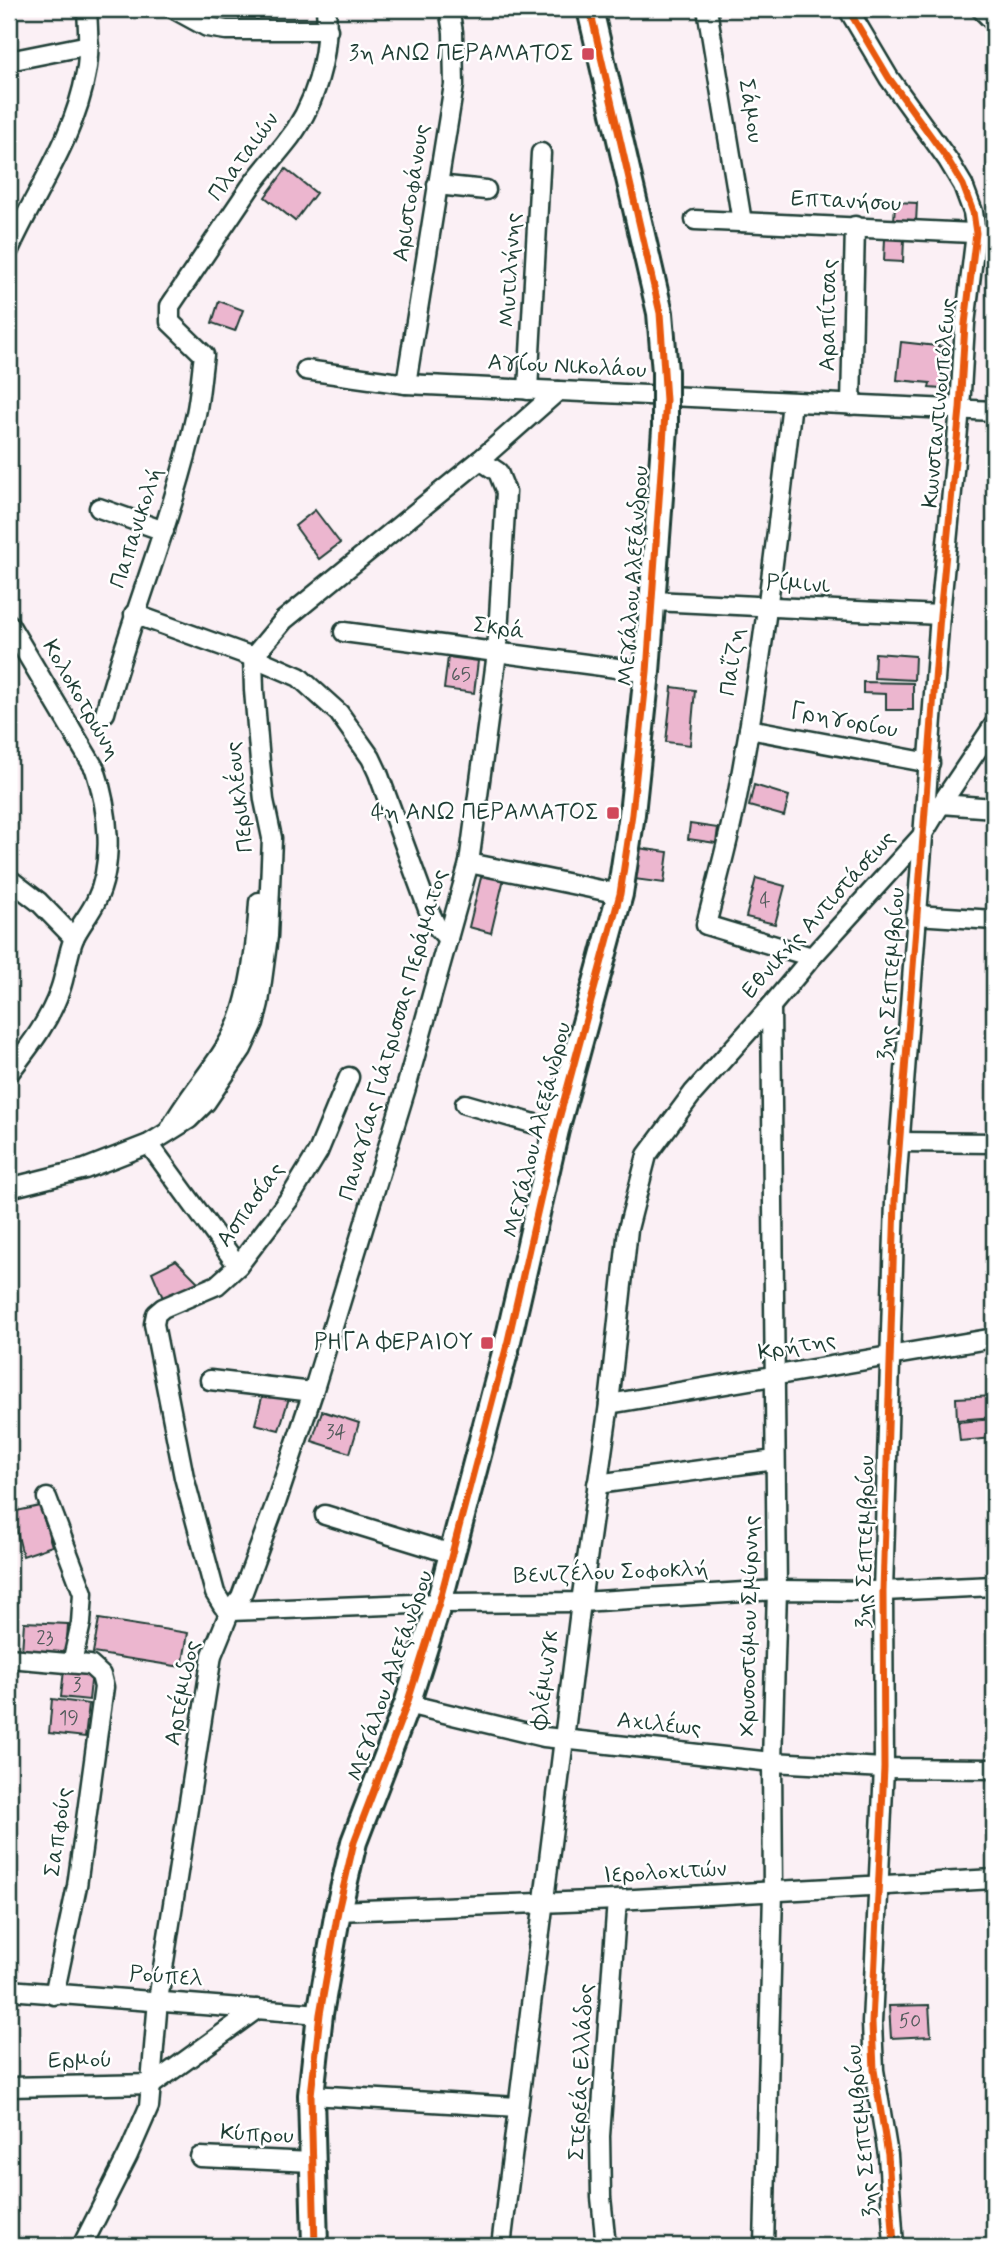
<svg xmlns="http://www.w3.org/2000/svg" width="1003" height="2255" font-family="Mynerve,sans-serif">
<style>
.building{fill:#ecb6cf;stroke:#1f3d34;stroke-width:2}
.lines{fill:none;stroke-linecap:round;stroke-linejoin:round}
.street-casing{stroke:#1f3d34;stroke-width:23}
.secondary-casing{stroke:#1f3d34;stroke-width:30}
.street{stroke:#fff;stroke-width:18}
.secondary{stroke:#fff;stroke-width:24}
.secondary-bridge-casing{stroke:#1f3d34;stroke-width:30;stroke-linecap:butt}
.secondary-bridge{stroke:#fff;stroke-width:24}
.cycleway-casing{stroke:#fff;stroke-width:11}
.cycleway{stroke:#e8590c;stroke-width:7}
.poi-dot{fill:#d1495b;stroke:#fff;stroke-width:2.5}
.labels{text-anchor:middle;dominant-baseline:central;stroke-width:5;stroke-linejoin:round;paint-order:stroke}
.number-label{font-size:19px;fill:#525b5b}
.poi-label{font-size:23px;fill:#1f3d34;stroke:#fff;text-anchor:end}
.street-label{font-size:23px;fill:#1f3d34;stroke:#fff}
</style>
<rect width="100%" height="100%" fill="#fbf0f5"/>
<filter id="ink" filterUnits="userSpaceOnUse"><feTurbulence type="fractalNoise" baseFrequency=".0143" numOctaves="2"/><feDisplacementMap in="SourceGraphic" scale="14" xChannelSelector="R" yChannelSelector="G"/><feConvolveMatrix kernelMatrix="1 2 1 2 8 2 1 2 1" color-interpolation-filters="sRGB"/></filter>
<g filter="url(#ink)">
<g class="building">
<polygon points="286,169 316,193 295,221 265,197"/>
<polygon points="895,202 917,203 916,223 894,222"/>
<polygon points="885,238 904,239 903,262 884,261"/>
<polygon points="219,301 243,310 235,331 212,323"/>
<polygon points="901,342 945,347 941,389 929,388 930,383 897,380"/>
<polygon points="315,510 340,543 319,559 295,526"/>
<polygon points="875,653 915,656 914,680 874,678"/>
<polygon points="448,657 478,661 474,693 444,689"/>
<polygon points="863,682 913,683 913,710 886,710 886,694 863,693"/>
<polygon points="672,687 695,690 690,745 666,742"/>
<polygon points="754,785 789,796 784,816 749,806"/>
<polygon points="690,824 718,828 716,843 688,839"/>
<polygon points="638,848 668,852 664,883 634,879"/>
<polygon points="483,869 505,874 491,933 469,927"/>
<polygon points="756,878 785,886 775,924 746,917"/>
<polygon points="176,1260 202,1286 163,1298 152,1272"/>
<polygon points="264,1390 290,1395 279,1430 255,1424"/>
<polygon points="994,1396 994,1417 957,1420 956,1398"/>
<polygon points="322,1411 359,1423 350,1453 312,1441"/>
<polygon points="994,1419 994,1438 960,1441 958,1422"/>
<polygon points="40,1506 52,1546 23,1556 12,1512"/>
<polygon points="99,1619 188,1633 182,1667 93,1653"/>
<polygon points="24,1622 68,1624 66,1655 22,1652"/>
<polygon points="64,1670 92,1672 89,1700 61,1697"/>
<polygon points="52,1699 89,1704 85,1737 49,1733"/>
<polygon points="929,2005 931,2036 891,2038 889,2006"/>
</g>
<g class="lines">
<defs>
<g id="street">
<polyline points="174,9 207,27 226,30 328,30"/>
<polyline points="707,9 742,222"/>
<polyline points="848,9 889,78 948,160 963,185 973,212 976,233 965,324 960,409 940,615 895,1201 883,1591 884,1768 872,2023 874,2070 888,2155 894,2246"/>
<polyline points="981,9 994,22"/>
<polyline points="9,61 89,45"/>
<polyline points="437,185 486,190"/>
<polyline points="695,220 994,234"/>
<path d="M9,250c26,-58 66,-113 77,-177 4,-21 2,-43 1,-64"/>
<polyline points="306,370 406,384 994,411"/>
<polyline points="406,384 454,85 453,32 449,9"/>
<polyline points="528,390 541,153"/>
<path d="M792,402c-14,125 -29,254 -52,379 -8,48 -22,96 -34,144l106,32"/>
<polyline points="851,405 855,226"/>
<polyline points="99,508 164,531"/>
<polyline points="654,601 940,615"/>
<polyline points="134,614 253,657 299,677 339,713 371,758 378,773 428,909 437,927 448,939"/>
<path d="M9,624l86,145c13,39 20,93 1,132 -6,13 -16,24 -22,37 -7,17 -8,36 -14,52 -11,32 -31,57 -51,83"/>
<polyline points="344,632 647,672"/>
<path d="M105,713c27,-100 69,-197 91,-299 4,-19 5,-39 8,-59l-34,-33v-16c27,-40 54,-80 81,-120 11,-15 23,-28 34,-42 30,-36 45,-89 41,-135"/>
<polyline points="749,729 930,763"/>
<polyline points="941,804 994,808"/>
<polyline points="469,863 620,894"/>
<polyline points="9,879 39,902 74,938"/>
<polyline points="916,915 994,920"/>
<polyline points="465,1104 556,1130"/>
<path d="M169,1131c19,-37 51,-67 68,-106 14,-32 20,-88 22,-123"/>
<polyline points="899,1142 994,1143"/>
<polyline points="149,1144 238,1266"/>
<polyline points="9,1188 85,1169 149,1144 189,1119 206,1102 242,1049 254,1023 259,1003 268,936 272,838 264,800 260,762 254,690 253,657 284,620 480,460 558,391"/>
<polyline points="210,1380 313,1392"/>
<polyline points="609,1404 994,1338"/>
<polyline points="597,1484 775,1460"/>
<polyline points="47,1498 83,1593 81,1623 72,1663"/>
<polyline points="325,1515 452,1554"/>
<polyline points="230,1611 439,1603 581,1602 777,1590 883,1591 994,1586"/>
<polyline points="230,1611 223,1606 215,1593 184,1477 154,1324 156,1314 163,1308 217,1285 238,1266 290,1198 318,1152 349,1077"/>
<polyline points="9,1658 90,1665 101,1675 104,1687 77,1886 54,1995"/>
<polyline points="407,1704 544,1737 772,1762 884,1768 994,1769"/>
<polyline points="338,1911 617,1900 994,1879"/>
<polyline points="9,1990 320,2014"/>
<polyline points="153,2084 257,2009"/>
<polyline points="9,2087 153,2084"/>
<polyline points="311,2095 518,2107"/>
<polyline points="200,2157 312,2162"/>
<polyline points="82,2246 128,2155 149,2107 158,2000 212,1655 230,1611 241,1597 277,1500 313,1392 406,1088 469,863 497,653 506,492 498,472 480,460"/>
<polyline points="501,2246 581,1602 609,1404 628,1229 647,1155 693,1093 771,1006 812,957 921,837 941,804 994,725"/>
<polyline points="606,2246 601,2197 600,2136 617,1900"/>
<polyline points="764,2246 773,1892 772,1762 777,1590 771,1006"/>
</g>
<g id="secondary">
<polyline points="590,9 660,313 665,372"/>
<polyline points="315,2246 311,2095 320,2014 338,1911 354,1842 407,1704 439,1603 507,1345 556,1130 620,894 632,814 647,672 665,429"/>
</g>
</defs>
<use href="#street" class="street-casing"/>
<use href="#secondary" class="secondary-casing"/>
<use href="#street" class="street"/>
<use href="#secondary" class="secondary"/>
<defs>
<polyline id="secondary-bridge" points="665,429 665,372"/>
</defs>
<use href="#secondary-bridge" class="secondary-bridge-casing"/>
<use href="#secondary-bridge" class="secondary-bridge"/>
<defs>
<g id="cycleway">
<polyline points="848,9 889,78 948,160 963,185 973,212 976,233 965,324 960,409 940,615 895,1201 883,1591 884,1768 872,2023 874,2070 888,2155 894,2246"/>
<polyline points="315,2246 311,2095 320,2014 338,1911 354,1842 407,1704 439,1603 507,1345 556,1130 620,894 632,814 647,672 666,400 660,313 590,9"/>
</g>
</defs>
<use href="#cycleway" class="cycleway-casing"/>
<use href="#cycleway" class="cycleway"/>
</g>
</g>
<g class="poi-dot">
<rect x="581" y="47" width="14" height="14" rx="3.5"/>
<rect x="606" y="806" width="14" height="14" rx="3.5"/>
<rect x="480" y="1336" width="14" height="14" rx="3.5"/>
</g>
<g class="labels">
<g class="number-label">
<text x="461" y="675">65</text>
<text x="765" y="901">4</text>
<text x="336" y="1432">34</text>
<text x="45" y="1638">23</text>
<text x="77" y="1685">3</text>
<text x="69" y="1718">19</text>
<text x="910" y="2021">50</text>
</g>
<g class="poi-label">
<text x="574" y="54">3η ΑΝΩ ΠΕΡΑΜΑΤΟΣ</text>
<text x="599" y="813">4η ΑΝΩ ΠΕΡΑΜΑΤΟΣ</text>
<text x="473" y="1343">ΡΗΓΑ ΦΕΡΑΙΟΥ</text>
</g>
<g class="street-label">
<text transform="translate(750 111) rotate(81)">Σάμου</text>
<text transform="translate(244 157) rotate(-54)">Πλαταιών</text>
<text transform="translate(412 193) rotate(-81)">Αριστοφάνους</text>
<text transform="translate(846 202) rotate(3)">Επτανήσου</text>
<text transform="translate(511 270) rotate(-87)">Μυτιλήνης</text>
<text transform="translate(829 315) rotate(-89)">Αραπίτσας</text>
<text transform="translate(567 367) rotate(3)">Αγίου Νικολάου</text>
<text transform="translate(940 403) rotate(-85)">Κωνσταντινουπόλεως</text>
<text transform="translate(137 528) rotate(-72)">Παπανικολή</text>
<text transform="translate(634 576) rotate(-86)">Μεγάλου Αλεξάνδρου</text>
<text transform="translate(798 585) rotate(3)">Ρίμινι</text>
<text transform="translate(499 629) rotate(8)">Σκρά</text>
<text transform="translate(733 662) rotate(-82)">Παΐζη</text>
<text transform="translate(81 700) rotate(60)">Κολοκοτρώνη</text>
<text transform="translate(844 721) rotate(11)">Γρηγορίου</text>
<text transform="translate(240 797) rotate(-97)">Περικλέους</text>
<text transform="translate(819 915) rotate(-48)">Εθνικής Αντιστάσεως</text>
<text transform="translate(892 974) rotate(-86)">3ης Σεπτεμβρίου</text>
<text transform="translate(394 1035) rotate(-74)">Παναγίας Γιάτρισσας Περάματος</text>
<text transform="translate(538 1130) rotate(-76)">Μεγάλου Αλεξάνδρου</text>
<text transform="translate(251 1205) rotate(-54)">Ασπασίας</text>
<text transform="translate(797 1347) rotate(-10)">Κρήτης</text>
<text transform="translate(866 1542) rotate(-89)">3ης Σεπτεμβρίου</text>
<text transform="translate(611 1573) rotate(-2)">Βενιζέλου Σοφοκλή</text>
<text transform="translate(750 1626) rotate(-89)">Χρυσοστόμου Σμύρνης</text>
<text transform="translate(391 1676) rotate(-71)">Μεγάλου Αλεξάνδρου</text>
<text transform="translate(546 1680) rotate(-83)">Φλέμινγκ</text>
<text transform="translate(183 1693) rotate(-79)">Αρτέμιδος</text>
<text transform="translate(659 1725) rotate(6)">Αχιλέως</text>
<text transform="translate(59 1832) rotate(-82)">Σαπφούς</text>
<text transform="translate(665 1873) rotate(-3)">Ιερολοχιτών</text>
<text transform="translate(166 1977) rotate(4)">Ρούπελ</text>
<text transform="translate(80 2061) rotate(-1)">Ερμού</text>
<text transform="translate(582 2072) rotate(-87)">Στερεάς Ελλάδος</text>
<text transform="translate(863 2131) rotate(-96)">3ης Σεπτεμβρίου</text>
<text transform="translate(257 2135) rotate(3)">Κύπρου</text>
</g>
</g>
<rect width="1003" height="2255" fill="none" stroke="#fff" stroke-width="35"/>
<rect x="18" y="18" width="968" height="2220" fill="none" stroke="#1f3d34" stroke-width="2.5" filter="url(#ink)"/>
</svg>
